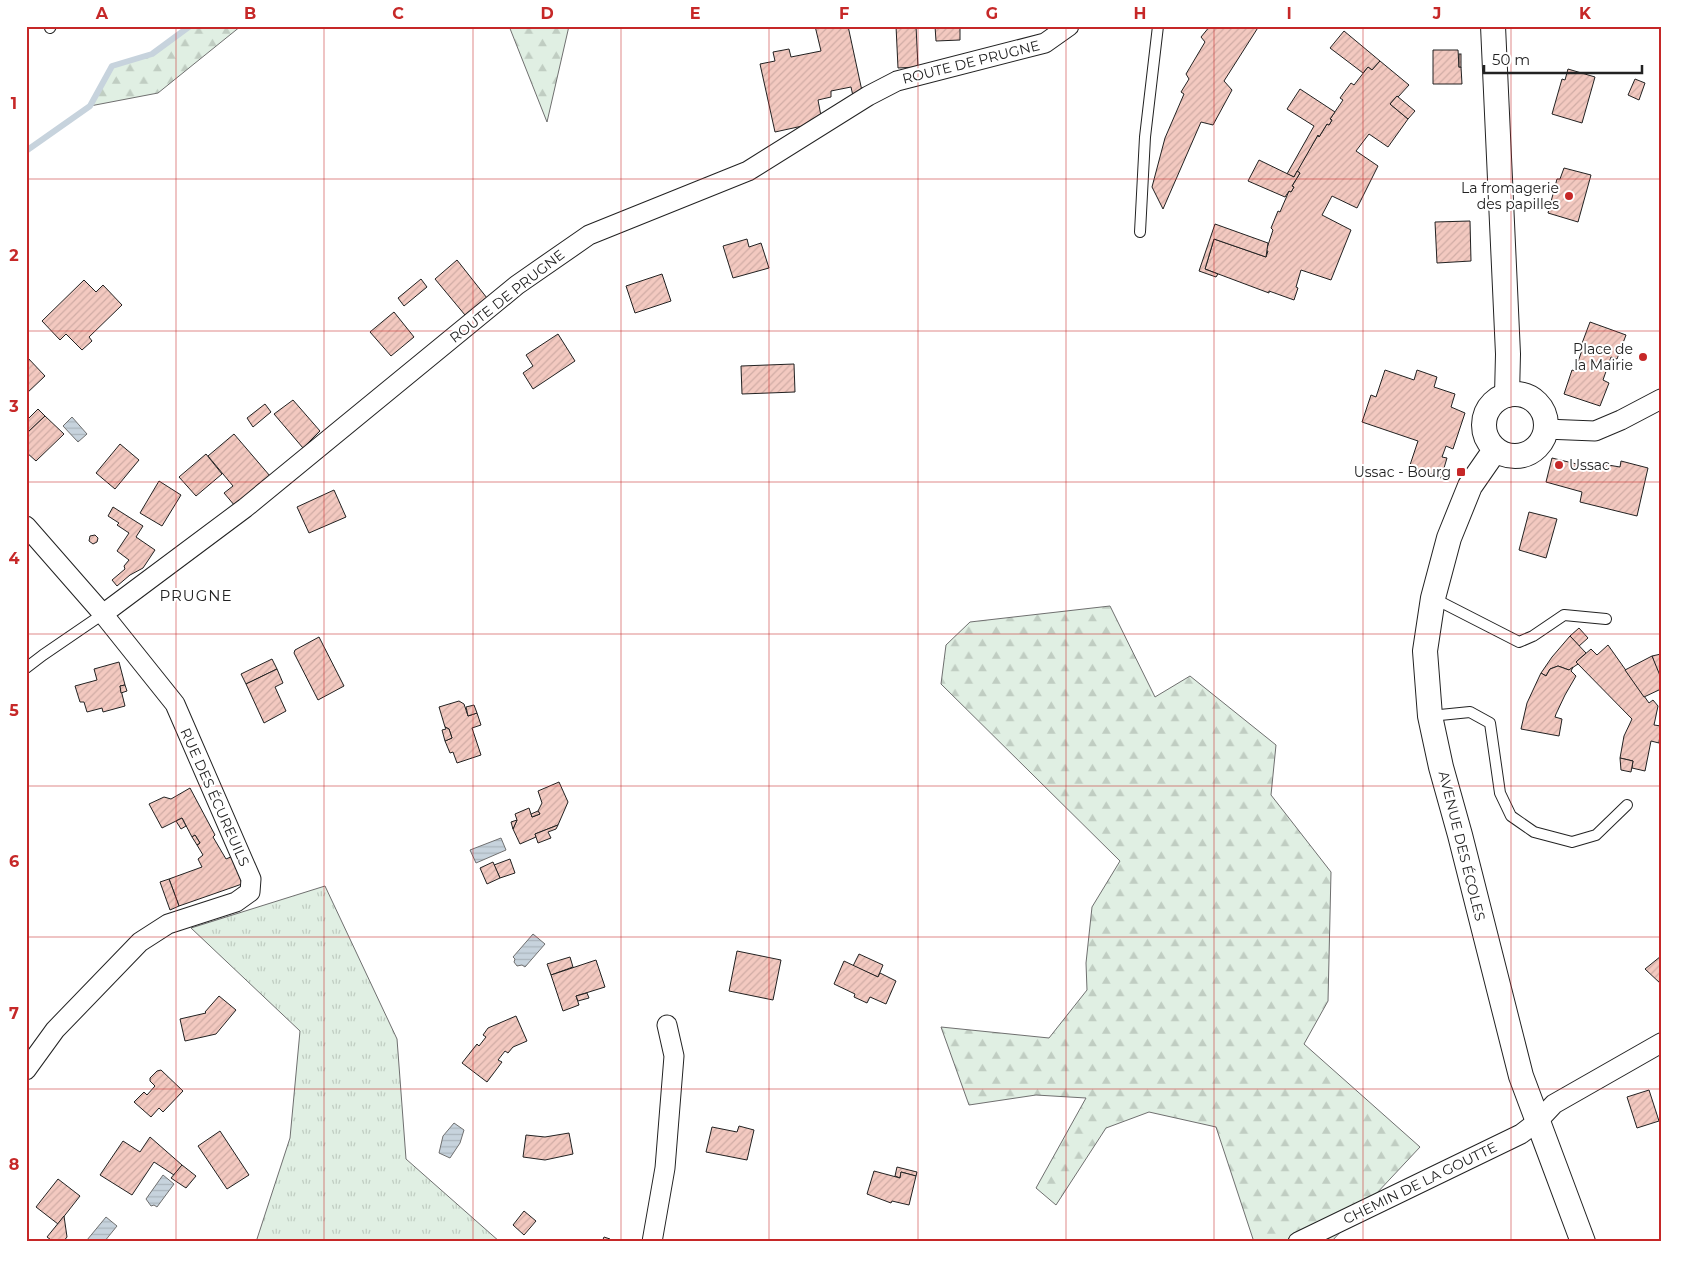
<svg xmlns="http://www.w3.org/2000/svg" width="1687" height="1268" font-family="Montserrat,sans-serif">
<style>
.grass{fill:url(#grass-tufts);stroke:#6f6f6f}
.forest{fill:url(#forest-firs);stroke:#6f6f6f}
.water{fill:url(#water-rules);stroke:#6f6f6f}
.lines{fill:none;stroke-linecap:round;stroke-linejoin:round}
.stream{stroke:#c7d3dd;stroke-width:6}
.building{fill:url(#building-hatch);stroke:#222}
.service-casing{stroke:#222;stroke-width:12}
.minor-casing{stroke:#222;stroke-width:21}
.tertiary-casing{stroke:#222;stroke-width:26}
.service{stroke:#fff;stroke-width:10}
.minor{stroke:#fff;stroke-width:19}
.tertiary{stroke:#fff;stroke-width:24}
.grid{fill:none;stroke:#c62828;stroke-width:1;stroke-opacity:0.55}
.poi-dot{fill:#c62828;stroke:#fff;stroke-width:2}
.labels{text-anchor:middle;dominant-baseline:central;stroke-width:4;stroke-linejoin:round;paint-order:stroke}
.street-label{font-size:14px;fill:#222;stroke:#fff}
.poi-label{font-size:14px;fill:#222;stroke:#fff;text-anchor:end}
.neighbourhood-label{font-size:15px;letter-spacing:1px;fill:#222;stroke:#fff}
.neatline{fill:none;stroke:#c62828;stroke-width:2}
.grid-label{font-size:16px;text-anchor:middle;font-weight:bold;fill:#c62828}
</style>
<defs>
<pattern id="grass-tufts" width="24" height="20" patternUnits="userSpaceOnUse" patternTransform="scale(1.25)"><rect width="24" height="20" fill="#e0efe3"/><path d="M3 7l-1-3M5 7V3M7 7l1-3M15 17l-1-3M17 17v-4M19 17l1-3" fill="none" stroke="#c0cdc2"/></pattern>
<pattern id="forest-firs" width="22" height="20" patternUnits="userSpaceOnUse" patternTransform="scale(1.25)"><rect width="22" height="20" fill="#e0efe3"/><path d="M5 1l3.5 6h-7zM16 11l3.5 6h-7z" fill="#c0cdc2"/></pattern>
<pattern id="water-rules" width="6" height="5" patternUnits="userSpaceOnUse" patternTransform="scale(1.25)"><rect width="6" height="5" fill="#c7d3dd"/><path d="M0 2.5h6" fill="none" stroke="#abb5bd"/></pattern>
<pattern id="building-hatch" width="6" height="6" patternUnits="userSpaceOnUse" patternTransform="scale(1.25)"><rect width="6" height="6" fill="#f3c9c0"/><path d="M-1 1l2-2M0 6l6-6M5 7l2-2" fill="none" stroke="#d0aca5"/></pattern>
</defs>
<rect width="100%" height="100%" fill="#fff"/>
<polygon class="grass" points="325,886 397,1039 406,1159 500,1242 256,1242 290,1138 300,1031 191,928"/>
<g class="forest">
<polygon points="190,26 241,26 158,93 90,106 112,66 152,54"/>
<polygon points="509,26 569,26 547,122"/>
<polygon points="1110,606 1155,697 1190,676 1276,745 1271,795 1331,872 1328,1001 1304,1044 1420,1147 1331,1242 1254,1242 1216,1127 1149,1112 1106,1128 1056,1205 1036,1188 1086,1098 1036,1095 969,1105 941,1027 1049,1038 1087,990 1086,963 1092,907 1120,861 941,684 946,645 970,622"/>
</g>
<g class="water">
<polygon points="72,417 87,434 78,442 63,426"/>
<polygon points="501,838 506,850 476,863 470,850"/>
<polygon points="533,934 545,944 525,967 522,965 517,966 514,962 515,959 513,957"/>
<polygon points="454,1123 464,1130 460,1143 450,1158 439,1153 443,1136"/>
<polygon points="163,1175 174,1184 157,1207 154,1205 151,1206 146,1199"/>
<polygon points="106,1217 117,1226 104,1242 90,1242 87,1240"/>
</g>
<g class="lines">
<polyline class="stream" points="26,151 90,106 112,66 152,54 190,26"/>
</g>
<g class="building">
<polygon points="815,26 848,26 862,91 853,96 851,87 831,91 831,97 818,100 821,116 807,125 775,132 760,64 775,61 773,52 789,49 791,57 821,51"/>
<polygon points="896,26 916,26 918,67 898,68"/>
<polygon points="935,26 960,26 960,40 936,41"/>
<polygon points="1210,26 1259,26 1224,81 1232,90 1213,125 1201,122 1163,209 1152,187 1165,138 1184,94 1181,92 1189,79 1186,74 1205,42 1201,37"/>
<polygon points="1344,31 1380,61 1372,70 1368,67 1363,73 1330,48"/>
<polygon points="1433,50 1458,50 1459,67 1461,67 1462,84 1433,84"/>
<rect x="1459" y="54" width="2" height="13"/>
<polygon points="1380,61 1409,85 1398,97 1397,96 1390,104 1408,119 1388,147 1369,134 1356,151 1378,166 1357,208 1332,196 1322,215 1351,230 1331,280 1301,270 1296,287 1298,288 1294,300 1269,291 1269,293 1205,269 1214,239 1266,257 1268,251 1266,251 1273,230 1271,228 1278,211 1280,212 1289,191 1291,192 1294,187 1292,186 1300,173 1297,171 1318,135 1319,137 1327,124 1329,125 1332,120 1330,119 1343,100 1340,98 1351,83 1354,85 1368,67 1372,70"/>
<polygon points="1568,69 1595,77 1582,123 1552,114 1562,79 1565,80"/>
<polygon points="1635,79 1645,83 1639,100 1628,95"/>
<polygon points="1300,89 1335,112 1330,119 1332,120 1329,125 1327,124 1319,137 1318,135 1294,177 1287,174 1314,126 1287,109"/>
<polygon points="1397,96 1415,111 1408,119 1390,104"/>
<polygon points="1259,160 1294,177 1297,171 1300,173 1292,186 1294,187 1291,192 1289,191 1285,197 1248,181"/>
<polygon points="1564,168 1591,175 1578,222 1548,213 1557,179 1560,179"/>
<polygon points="1470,221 1471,261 1437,263 1435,222"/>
<polygon points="1215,224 1268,243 1266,257 1214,239 1205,269 1218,274 1216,277 1199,271"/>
<polygon points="747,239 749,247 761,243 769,268 733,278 723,246"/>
<polygon points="457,260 487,298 465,315 435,279"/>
<polygon points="662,274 671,301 635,313 626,286"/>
<polygon points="421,279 427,287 404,306 398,298"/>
<polygon points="84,280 96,292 103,285 122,305 89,337 92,341 82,350 66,334 60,340 42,321"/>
<polygon points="394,312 414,337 391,356 370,332"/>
<polygon points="1590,322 1626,335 1617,359 1611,357 1603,380 1609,383 1600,406 1564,394 1572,370 1575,371 1583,347 1581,346"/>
<polygon points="558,334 575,361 533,389 523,373 533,366 526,355"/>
<polygon points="27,357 45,376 26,394 26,358"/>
<polygon points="794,364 795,392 742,394 741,366"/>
<polygon points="1385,370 1414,380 1417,370 1437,377 1434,387 1455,394 1451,407 1465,413 1453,449 1446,446 1442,457 1447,458 1441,478 1410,465 1418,441 1362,422 1371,395 1376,397"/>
<polygon points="293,400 320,431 303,448 274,414"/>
<polygon points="265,404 271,412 253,427 247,418"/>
<polygon points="38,409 45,416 26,434 26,421"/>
<polygon points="45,416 64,434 36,461 26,452 26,434"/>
<polygon points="234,434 270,476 235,506 224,493 233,486 208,456"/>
<polygon points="120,444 139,460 115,489 96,473"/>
<polygon points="206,454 222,474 196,496 179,477"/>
<polygon points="1552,458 1589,467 1590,462 1620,467 1621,461 1648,468 1637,516 1580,502 1582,492 1546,482"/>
<polygon points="159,481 181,495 162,526 140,513"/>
<polygon points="334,490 346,517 309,533 297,507"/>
<polygon points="113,507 143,526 136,537 155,550 143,568 130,575 117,586 112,580 125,569 124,566 129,560 117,551 129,533 117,525 119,523 108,516"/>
<polygon points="1529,512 1557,519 1546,558 1519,550"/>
<polygon points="95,535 98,538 97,542 93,544 89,541 90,536"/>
<polygon points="1579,628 1588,638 1579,646 1570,636"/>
<polygon points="1570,636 1586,653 1576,662 1578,664 1569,670 1558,666 1550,669 1546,676 1541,673 1552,657"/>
<polygon points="319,637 344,686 318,700 294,653 295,650"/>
<polygon points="1608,645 1649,703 1653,700 1658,706 1654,725 1661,726 1659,743 1651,741 1645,771 1632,768 1633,761 1620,758 1624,736 1632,719 1576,662 1591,649 1597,655"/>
<polygon points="1661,654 1661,673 1658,674 1652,656"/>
<polygon points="1652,656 1661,678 1661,689 1644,697 1625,670"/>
<polygon points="272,659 277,669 246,684 241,674"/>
<polygon points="119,662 125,685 120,686 125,706 103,712 102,708 87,712 84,702 80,702 75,686 97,680 94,669"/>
<polygon points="1558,666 1569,670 1573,667 1571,671 1576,676 1565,695 1556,714 1555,717 1562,719 1559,736 1521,729 1527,703 1540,675 1541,673 1546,676 1550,669"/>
<polygon points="277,669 283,683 275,687 286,711 264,723 246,684"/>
<polygon points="125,685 127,691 121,693 120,686"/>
<polygon points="459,701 464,704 468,716 477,713 481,725 472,728 481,755 457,763 453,752 450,753 445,741 452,738 449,729 445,727 439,707"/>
<polygon points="474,705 477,713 468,716 466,707"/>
<polygon points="445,727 449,729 452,738 445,741 442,730 446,729"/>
<polygon points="1620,758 1633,761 1631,772 1621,770"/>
<polygon points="559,782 568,802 558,825 535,834 536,837 520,844 513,829 517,820 515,814 529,808 532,817 540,814 538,811 542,803 538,791"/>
<polygon points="190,788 215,835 213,837 226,859 233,856 242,884 179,906 169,879 202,867 198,859 203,855 197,845 200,843 195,835 192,837 182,818 162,828 149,804 164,797 171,799"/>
<polygon points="538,811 540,814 532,817 531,814"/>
<polygon points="182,818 186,826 181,829 176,821"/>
<polygon points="517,820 513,829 511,822"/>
<polygon points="558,825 556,829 548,832 551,838 538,843 535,834"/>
<polygon points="195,835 200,843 197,845 192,837"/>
<polygon points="510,859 515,873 500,878 494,865"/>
<polygon points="493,862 500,878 487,884 480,868"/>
<polygon points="169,879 179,906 170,910 160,882"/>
<polygon points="737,951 781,960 773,1000 729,991"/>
<polygon points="859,954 883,965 878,977 853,966"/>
<polygon points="1661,956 1661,984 1645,969"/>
<polygon points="570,957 573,967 551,975 547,964"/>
<polygon points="596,960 605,987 576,996 579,1005 563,1011 551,975"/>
<polygon points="844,961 878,977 880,973 896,981 886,1004 870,997 867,1003 854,997 855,994 834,984"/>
<polygon points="587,993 589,998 578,1001 576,996"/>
<polygon points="219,996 236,1010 216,1034 185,1041 180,1019 206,1013 205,1012"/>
<polygon points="516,1016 527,1041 513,1047 508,1053 505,1051 498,1060 502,1062 487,1082 462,1063 477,1044 479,1046 486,1037 483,1035 488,1028"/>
<polygon points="161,1070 183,1091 163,1112 159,1108 151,1117 134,1102 144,1092 147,1095 155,1086 150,1081 150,1078 157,1071"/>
<polygon points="1649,1090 1659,1121 1637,1128 1627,1097"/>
<polygon points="739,1126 754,1130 747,1160 706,1152 712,1127 737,1132"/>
<polygon points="220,1131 249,1175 227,1189 198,1146"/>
<polygon points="569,1133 573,1154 545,1160 523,1157 526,1135 545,1137"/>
<polygon points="150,1137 182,1165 174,1175 154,1162 132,1195 100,1175 123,1141 140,1152"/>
<polygon points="182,1165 196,1176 186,1188 171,1178"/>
<polygon points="897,1167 917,1172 916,1176 901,1172 900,1178 895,1176"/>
<polygon points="874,1171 900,1178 901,1172 916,1176 909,1205 892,1201 891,1203 867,1194"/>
<polygon points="58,1179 80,1196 58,1224 36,1207"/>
<polygon points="524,1211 536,1221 524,1235 513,1225"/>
<polygon points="64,1216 67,1237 63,1242 54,1242 47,1237"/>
<polygon points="604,1237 610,1239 608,1242 602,1242"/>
</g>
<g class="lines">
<defs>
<g id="service">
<polyline points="50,28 51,26"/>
<polyline points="1140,232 1145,137 1158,26"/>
<polyline points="1433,598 1519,642 1533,636 1564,615 1606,619"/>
<polyline points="26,668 43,655 103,614"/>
<polyline points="1430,716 1470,712 1490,723 1500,793 1511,816 1534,832 1572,842 1596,835 1627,805"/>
</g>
<g id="minor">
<polyline points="1545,429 1595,431 1621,420 1661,399"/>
<polyline points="26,526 103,614 175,704 251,879 250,892 236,902 168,924 140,942 55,1030 26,1070"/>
<polyline points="103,614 245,508 517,285 589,235 748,171 868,96 897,81 1045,43 1069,26"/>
<polyline points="652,1242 665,1168 674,1056 667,1025"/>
<polyline points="1298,1242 1521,1134 1538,1121 1554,1104 1661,1043"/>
</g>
<g id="tertiary">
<polyline points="1493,26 1508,354 1507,395"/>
<circle cx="1515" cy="425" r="31"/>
<polyline points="1495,450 1470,486 1449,538 1433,598 1425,651 1430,716 1441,767 1460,835 1521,1076 1583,1242"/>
</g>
</defs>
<use href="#service" class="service-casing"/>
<use href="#minor" class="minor-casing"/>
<use href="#tertiary" class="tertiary-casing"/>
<use href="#service" class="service"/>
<use href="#minor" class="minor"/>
<use href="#tertiary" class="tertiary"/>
</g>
<path class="grid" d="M176,26v1216M324,26v1216M473,26v1216M621,26v1216M769,26v1216M918,26v1216M1066,26v1216M1214,26v1216M1363,26v1216M1511,26v1216M26,179h1635M26,331h1635M26,482h1635M26,634h1635M26,786h1635M26,937h1635M26,1089h1635"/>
<g class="poi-dot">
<circle cx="1569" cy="196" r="5"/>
<circle cx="1643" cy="357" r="5"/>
<circle cx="1559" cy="465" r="5"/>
<rect x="1456" y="467" width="10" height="10" rx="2.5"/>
</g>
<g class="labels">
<g class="street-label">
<text transform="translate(971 62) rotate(-14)">ROUTE DE PRUGNE</text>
<text transform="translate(507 296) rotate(-38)">ROUTE DE PRUGNE</text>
<text transform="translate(215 797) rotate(66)">RUE DES ÉCUREUILS</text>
<text transform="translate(1462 846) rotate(76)">AVENUE DES ÉCOLES</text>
<text transform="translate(1420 1183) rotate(-26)">CHEMIN DE LA GOUTTE</text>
</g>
<g class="poi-label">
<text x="1559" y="188">La fromagerie<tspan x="1559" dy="16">des papilles</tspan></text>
<text x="1633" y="349">Place de<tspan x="1633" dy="16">la Mairie</tspan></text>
<text x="1569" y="465" text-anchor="start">Ussac</text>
<text x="1451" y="472">Ussac - Bourg</text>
</g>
<g class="neighbourhood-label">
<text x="196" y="595">PRUGNE</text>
</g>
</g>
<rect width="1687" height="1268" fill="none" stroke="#ffffff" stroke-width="55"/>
<path d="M1484 65v8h158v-8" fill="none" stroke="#222222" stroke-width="2.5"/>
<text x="1492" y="65" font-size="15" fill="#222222" stroke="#ffffff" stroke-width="4" paint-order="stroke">50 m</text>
<rect x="28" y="28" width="1632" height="1212" class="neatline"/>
<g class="grid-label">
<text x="102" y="19">A</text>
<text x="250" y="19">B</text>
<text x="398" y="19">C</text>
<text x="547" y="19">D</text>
<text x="695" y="19">E</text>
<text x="844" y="19">F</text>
<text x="992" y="19">G</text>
<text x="1140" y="19">H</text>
<text x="1289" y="19">I</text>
<text x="1437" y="19">J</text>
<text x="1585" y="19">K</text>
<text x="14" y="109">1</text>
<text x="14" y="261">2</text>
<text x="14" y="412">3</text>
<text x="14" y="564">4</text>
<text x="14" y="716">5</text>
<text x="14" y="867">6</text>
<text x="14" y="1019">7</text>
<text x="14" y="1170">8</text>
</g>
</svg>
